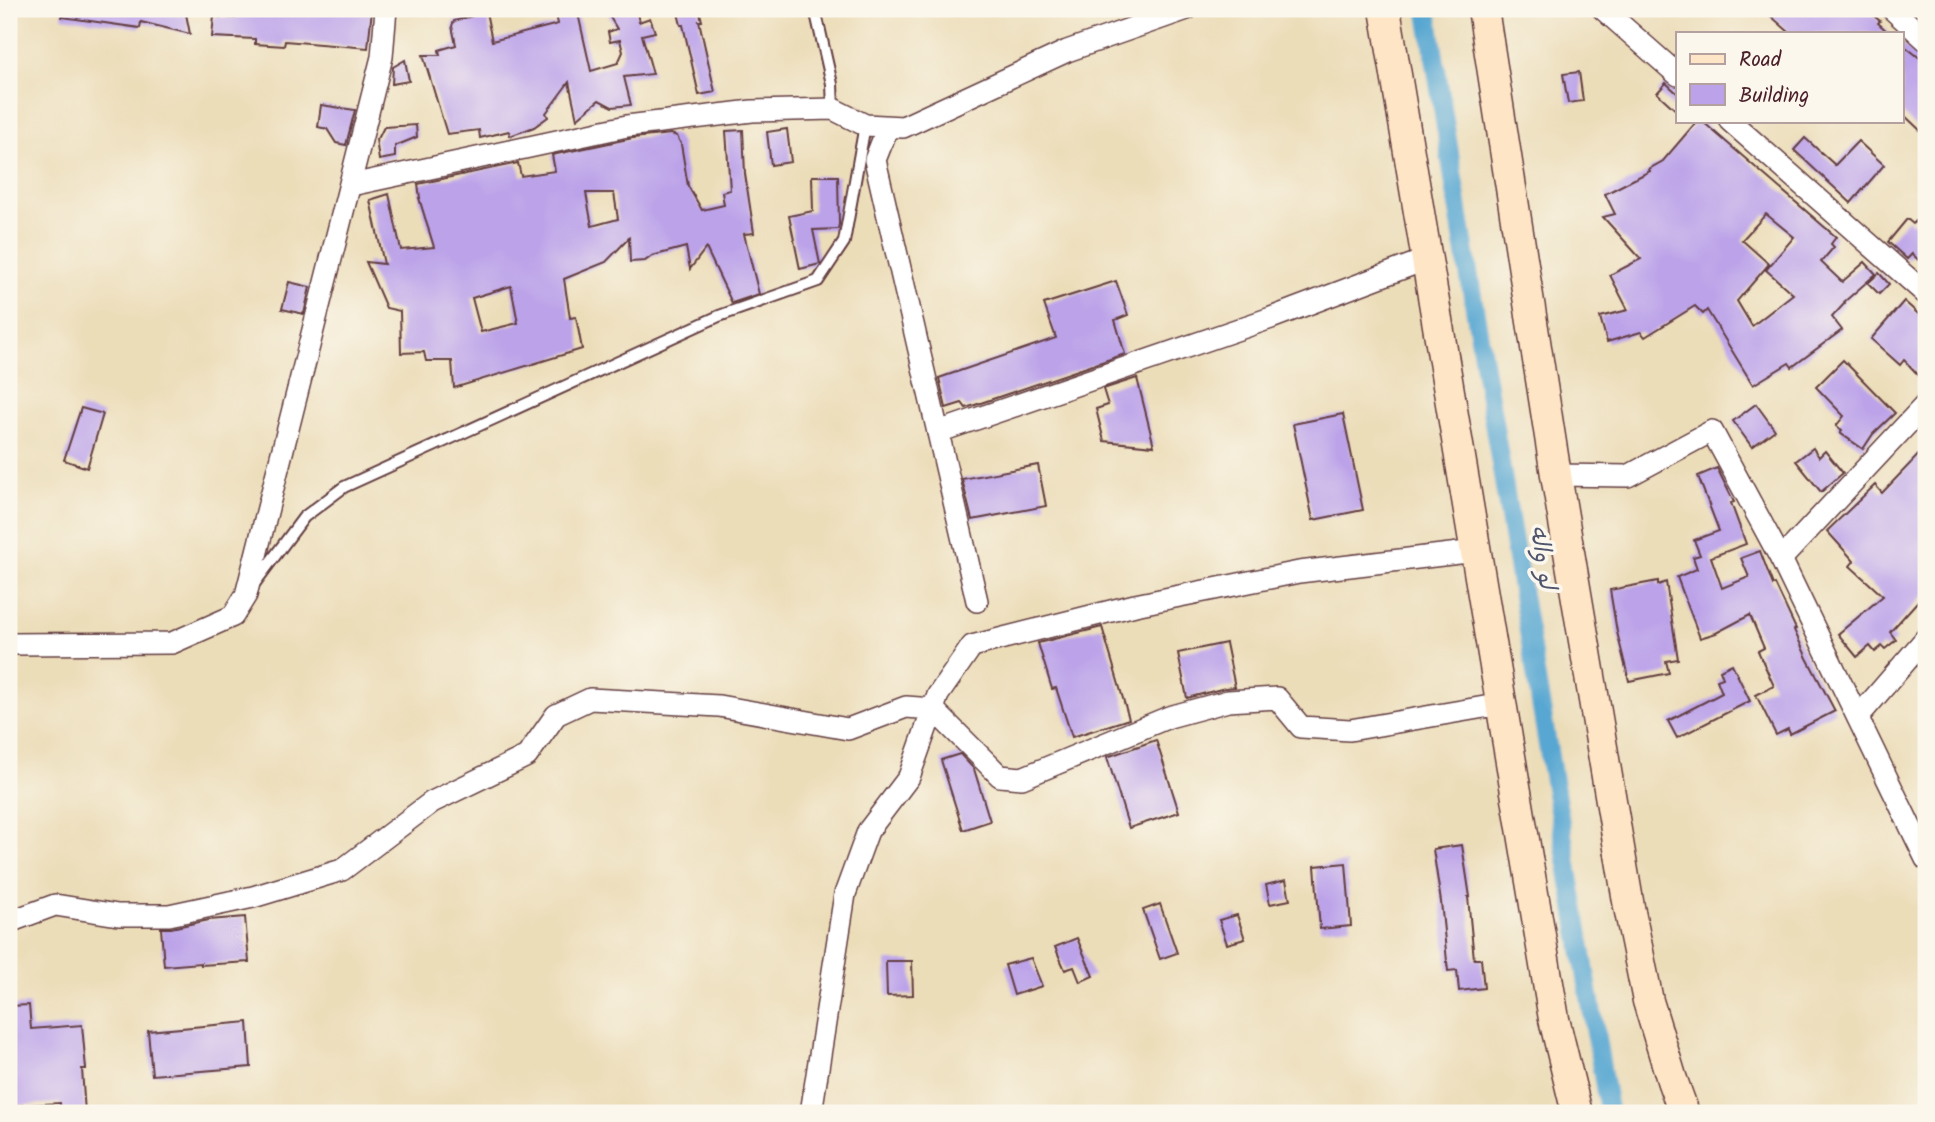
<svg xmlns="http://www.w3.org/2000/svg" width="1935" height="1122" font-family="Kalam,'Playpen Sans Arabic',sans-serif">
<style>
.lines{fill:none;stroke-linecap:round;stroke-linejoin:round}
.canal{stroke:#59a7d2;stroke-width:19}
.building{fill:#bba2e9;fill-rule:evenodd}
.lane-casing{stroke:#623c40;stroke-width:14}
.street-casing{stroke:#623c40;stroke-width:24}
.secondary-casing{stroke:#623c40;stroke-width:33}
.lane{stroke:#fff;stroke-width:10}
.street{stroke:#fff;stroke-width:21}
.secondary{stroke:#fee5c5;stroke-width:30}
.labels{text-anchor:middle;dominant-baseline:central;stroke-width:7;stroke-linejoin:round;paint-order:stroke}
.water-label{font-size:24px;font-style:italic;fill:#50556e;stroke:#fbf7ec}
</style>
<rect width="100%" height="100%" fill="#fbf7ec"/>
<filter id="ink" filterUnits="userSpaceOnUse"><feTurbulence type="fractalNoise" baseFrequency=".0143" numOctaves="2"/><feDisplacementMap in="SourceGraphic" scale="14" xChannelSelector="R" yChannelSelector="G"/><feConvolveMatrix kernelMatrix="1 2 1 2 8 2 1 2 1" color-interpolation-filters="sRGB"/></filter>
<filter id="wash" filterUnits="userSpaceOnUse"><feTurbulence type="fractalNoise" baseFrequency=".00686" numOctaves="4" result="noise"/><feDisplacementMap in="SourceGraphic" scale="28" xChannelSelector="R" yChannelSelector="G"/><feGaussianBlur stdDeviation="1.57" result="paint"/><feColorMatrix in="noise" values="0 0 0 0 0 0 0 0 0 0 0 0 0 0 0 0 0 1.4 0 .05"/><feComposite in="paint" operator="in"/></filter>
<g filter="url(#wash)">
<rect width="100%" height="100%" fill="#ecddb9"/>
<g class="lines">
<polyline class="canal" points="1427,9 1462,233 1609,1113"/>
</g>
<g id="blocks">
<g class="building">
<polygon points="63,9 185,9 190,34 141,22 140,28 62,17"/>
<polygon points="236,9 372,9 368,48 285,41 284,46 255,44 255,39 212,37 214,16 235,18"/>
<polygon points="571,9 577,9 591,71 618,63 623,52 620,40 610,42 608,32 617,29 605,9 636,9 639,22 650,18 655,32 642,35 653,74 624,77 631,105 612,107 599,100 577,119 569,82 546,113 548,117 534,127 510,136 509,131 480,138 479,130 447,134 423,55 440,55 439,50 456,45 452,26 454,21 486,12 492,41 558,24 556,14"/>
<polygon points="677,9 699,9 702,21 699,21 715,92 699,95 683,25 681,25"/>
<polygon points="1763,9 1866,9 1880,21 1878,23 1889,33 1790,33"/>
<polygon points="1902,44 1921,59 1920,61 1926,67 1926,136 1902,113"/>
<polygon points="405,60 409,81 392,84 393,67"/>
<polygon points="1579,72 1583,101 1568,103 1563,74"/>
<polygon points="1666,83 1678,94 1678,112 1657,93"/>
<polygon points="321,105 355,110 346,145 336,143 327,129 318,127"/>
<path d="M1697,121h5l134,116 -5,7 3,3 -13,15 21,20 23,-20 11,12 -32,28 1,1 -13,14 10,13 -50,37 -3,-4 -36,22 -46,-75 -4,4 -8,-8 -50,31 -4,-5 -34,10 -7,-25 28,-7 -18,-35 31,-16 -38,-42 12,-3 -10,-20 45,-23 -1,-2 14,-8zM1766,214l28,23 -28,33 27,24 -41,32 -15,-25 32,-37 -27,-24z"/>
<polygon points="416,125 417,137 395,146 395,157 379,160 376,139 379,137 384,127"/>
<polygon points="787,129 791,162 771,165 767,132"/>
<path d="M743,130l2,44 9,59 -10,1 15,60 -27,9 -26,-55 -16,21 -4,-22 -34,9 -7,5 -15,1 -1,-24 -23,24 -42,17 6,39 6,-1 6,32 -128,39 -2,-27h-26l-2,-9 -23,1 -1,-42 -14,-3 -20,-46 18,2 -14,-64 19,-6 12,56 33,-3 -15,-49h1l-2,-14 100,-21 3,13 34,-5 -3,-16 81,-17 38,-4 6,2 4,8 7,42 14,24 22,-5 -2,-13 8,-2 -4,-59zM586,193h28l4,26 -26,7zM511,286l7,37 -37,9 -9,-34z"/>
<polygon points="1805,138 1835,165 1858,141 1884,165 1851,203 1794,150"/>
<polygon points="812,176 838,176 839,224 838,229 813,230 820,264 800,269 789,216 813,211"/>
<polygon points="1926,211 1926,224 1924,230 1926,232 1926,267 1912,254 1907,259 1888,242 1907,219 1913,224"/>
<polygon points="1879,273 1889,284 1879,294 1868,283"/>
<polygon points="1116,281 1128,315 1115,320 1125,354 966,408 962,403 946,408 939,378 1056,338 1044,304"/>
<polygon points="289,282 310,287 304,314 282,309"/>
<polygon points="1904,301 1926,321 1926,383 1904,360 1900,365 1871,339"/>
<polygon points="1843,360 1895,413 1873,434 1863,449 1840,433 1842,431 1836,426 1844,416 1816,387"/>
<polygon points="1137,378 1154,446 1104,441 1096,409 1108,405 1103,389"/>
<polygon points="1756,404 1775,430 1752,447 1733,421"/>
<polygon points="81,408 103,414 87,468 64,460"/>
<polygon points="1343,414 1363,510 1313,520 1293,424"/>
<polygon points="1926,447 1926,592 1890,632 1896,640 1885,649 1882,646 1875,652 1870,646 1857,657 1838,634 1883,596 1850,566 1854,561 1827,531 1875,485 1882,493"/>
<polygon points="1813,448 1819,457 1825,451 1843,473 1821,492 1796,461"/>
<polygon points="1038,465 1046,506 972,520 962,479"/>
<polygon points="1717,468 1734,502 1731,503 1746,544 1711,557 1722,588 1749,577 1741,558 1760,551 1773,585 1775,584 1796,629 1794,630 1807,658 1835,711 1790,734 1788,729 1776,735 1756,695 1774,686 1758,651 1764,648 1750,615 1716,633 1700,638 1677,577 1697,569 1693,557 1700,555 1694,540 1719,531 1698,476"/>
<polygon points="1658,581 1658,585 1666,582 1678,659 1666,661 1669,673 1629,681 1617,632 1610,590"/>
<polygon points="1102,627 1129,719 1072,737 1056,688 1052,689 1038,643"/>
<polygon points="1226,643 1235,687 1225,688 1187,698 1178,653"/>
<polygon points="1732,664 1750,701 1677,738 1668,721 1722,693 1717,680 1723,678 1720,670"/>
<polygon points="1156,740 1179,812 1129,828 1107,757"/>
<polygon points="960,754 974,769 990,821 963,830 941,760"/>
<polygon points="1462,845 1470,897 1468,897 1474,959 1481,959 1484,988 1459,991 1457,970 1448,971 1441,902 1433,849"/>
<polygon points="1346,863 1351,926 1320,929 1315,866"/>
<polygon points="1286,880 1290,900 1270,904 1266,885"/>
<polygon points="1160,904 1177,953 1160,959 1143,910"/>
<polygon points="1237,915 1245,939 1227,944 1219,920"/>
<polygon points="245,917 249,962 201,965 201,963 164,966 161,928 171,928 209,920"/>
<polygon points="1077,938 1093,976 1080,982 1074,967 1065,970 1055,947"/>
<polygon points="1031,958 1042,986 1014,995 1005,965"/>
<polygon points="886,961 912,961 913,995 887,996"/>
<polygon points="29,1005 31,1029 82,1025 86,1069 82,1069 85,1113 61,1113 60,1103 9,1106 9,1006"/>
<polygon points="248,1022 251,1067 152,1075 148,1031"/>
</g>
</g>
</g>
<g filter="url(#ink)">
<use href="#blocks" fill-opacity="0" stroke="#623c40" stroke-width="2"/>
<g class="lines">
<defs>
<g id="lane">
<polyline points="815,9 832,84 833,109"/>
<polyline points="254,584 304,517 344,487 719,316 818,281 844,242 865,125"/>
</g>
<g id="street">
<polyline points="1603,9 1678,75"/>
<polyline points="1892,9 1926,40"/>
<polyline points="1730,121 1926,294"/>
<polyline points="888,127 875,160 977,601"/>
<polyline points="351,185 627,126 752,111 833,109 865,125 903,127 1067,51 1187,9"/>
<polyline points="938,432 1271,318 1427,259"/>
<polyline points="1556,475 1628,476 1712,431 1781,559 1926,859"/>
<polyline points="1781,559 1926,404"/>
<polyline points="9,644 172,643 233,616 246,595 382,57 386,9"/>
<polyline points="1858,717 1926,638"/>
<polyline points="9,922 55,905 118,915 169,915 253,897 342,870 432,802 527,756 556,715 590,699 719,706 848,729 906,707 933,709 1000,776 1022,778 1169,717 1228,701 1277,698 1301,727 1350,730 1502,704"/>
<polyline points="811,1113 845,894 868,831 909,777 938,695 972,646 1135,605 1299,572 1476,551"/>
</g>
<g id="secondary">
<polyline points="1385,9 1554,1019 1577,1113"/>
<polyline points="1483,9 1556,475 1629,907 1648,1001 1672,1080 1684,1113"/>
</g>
</defs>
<use href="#lane" class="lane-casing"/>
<use href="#street" class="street-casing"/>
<use href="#secondary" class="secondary-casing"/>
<use href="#lane" class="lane"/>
<use href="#street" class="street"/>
<use href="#secondary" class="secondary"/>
</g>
</g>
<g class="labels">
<g class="water-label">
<text transform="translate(1542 557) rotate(81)">لو واله</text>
</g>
</g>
<rect width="1935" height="1122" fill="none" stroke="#fbf7ec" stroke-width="35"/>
<rect x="1676" y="32" width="228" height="91" fill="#fbf7ec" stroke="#b4a19f" stroke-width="2"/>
<rect x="1690" y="54" width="35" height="10" fill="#fee5c5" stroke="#b4a19f" stroke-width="2"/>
<text x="1739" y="66" font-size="21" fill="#4a1f2b">Road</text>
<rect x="1690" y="84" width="35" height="21" fill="#bba2e9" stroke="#b4a19f" stroke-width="2"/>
<text x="1739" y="102" font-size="21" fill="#4a1f2b">Building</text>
</svg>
